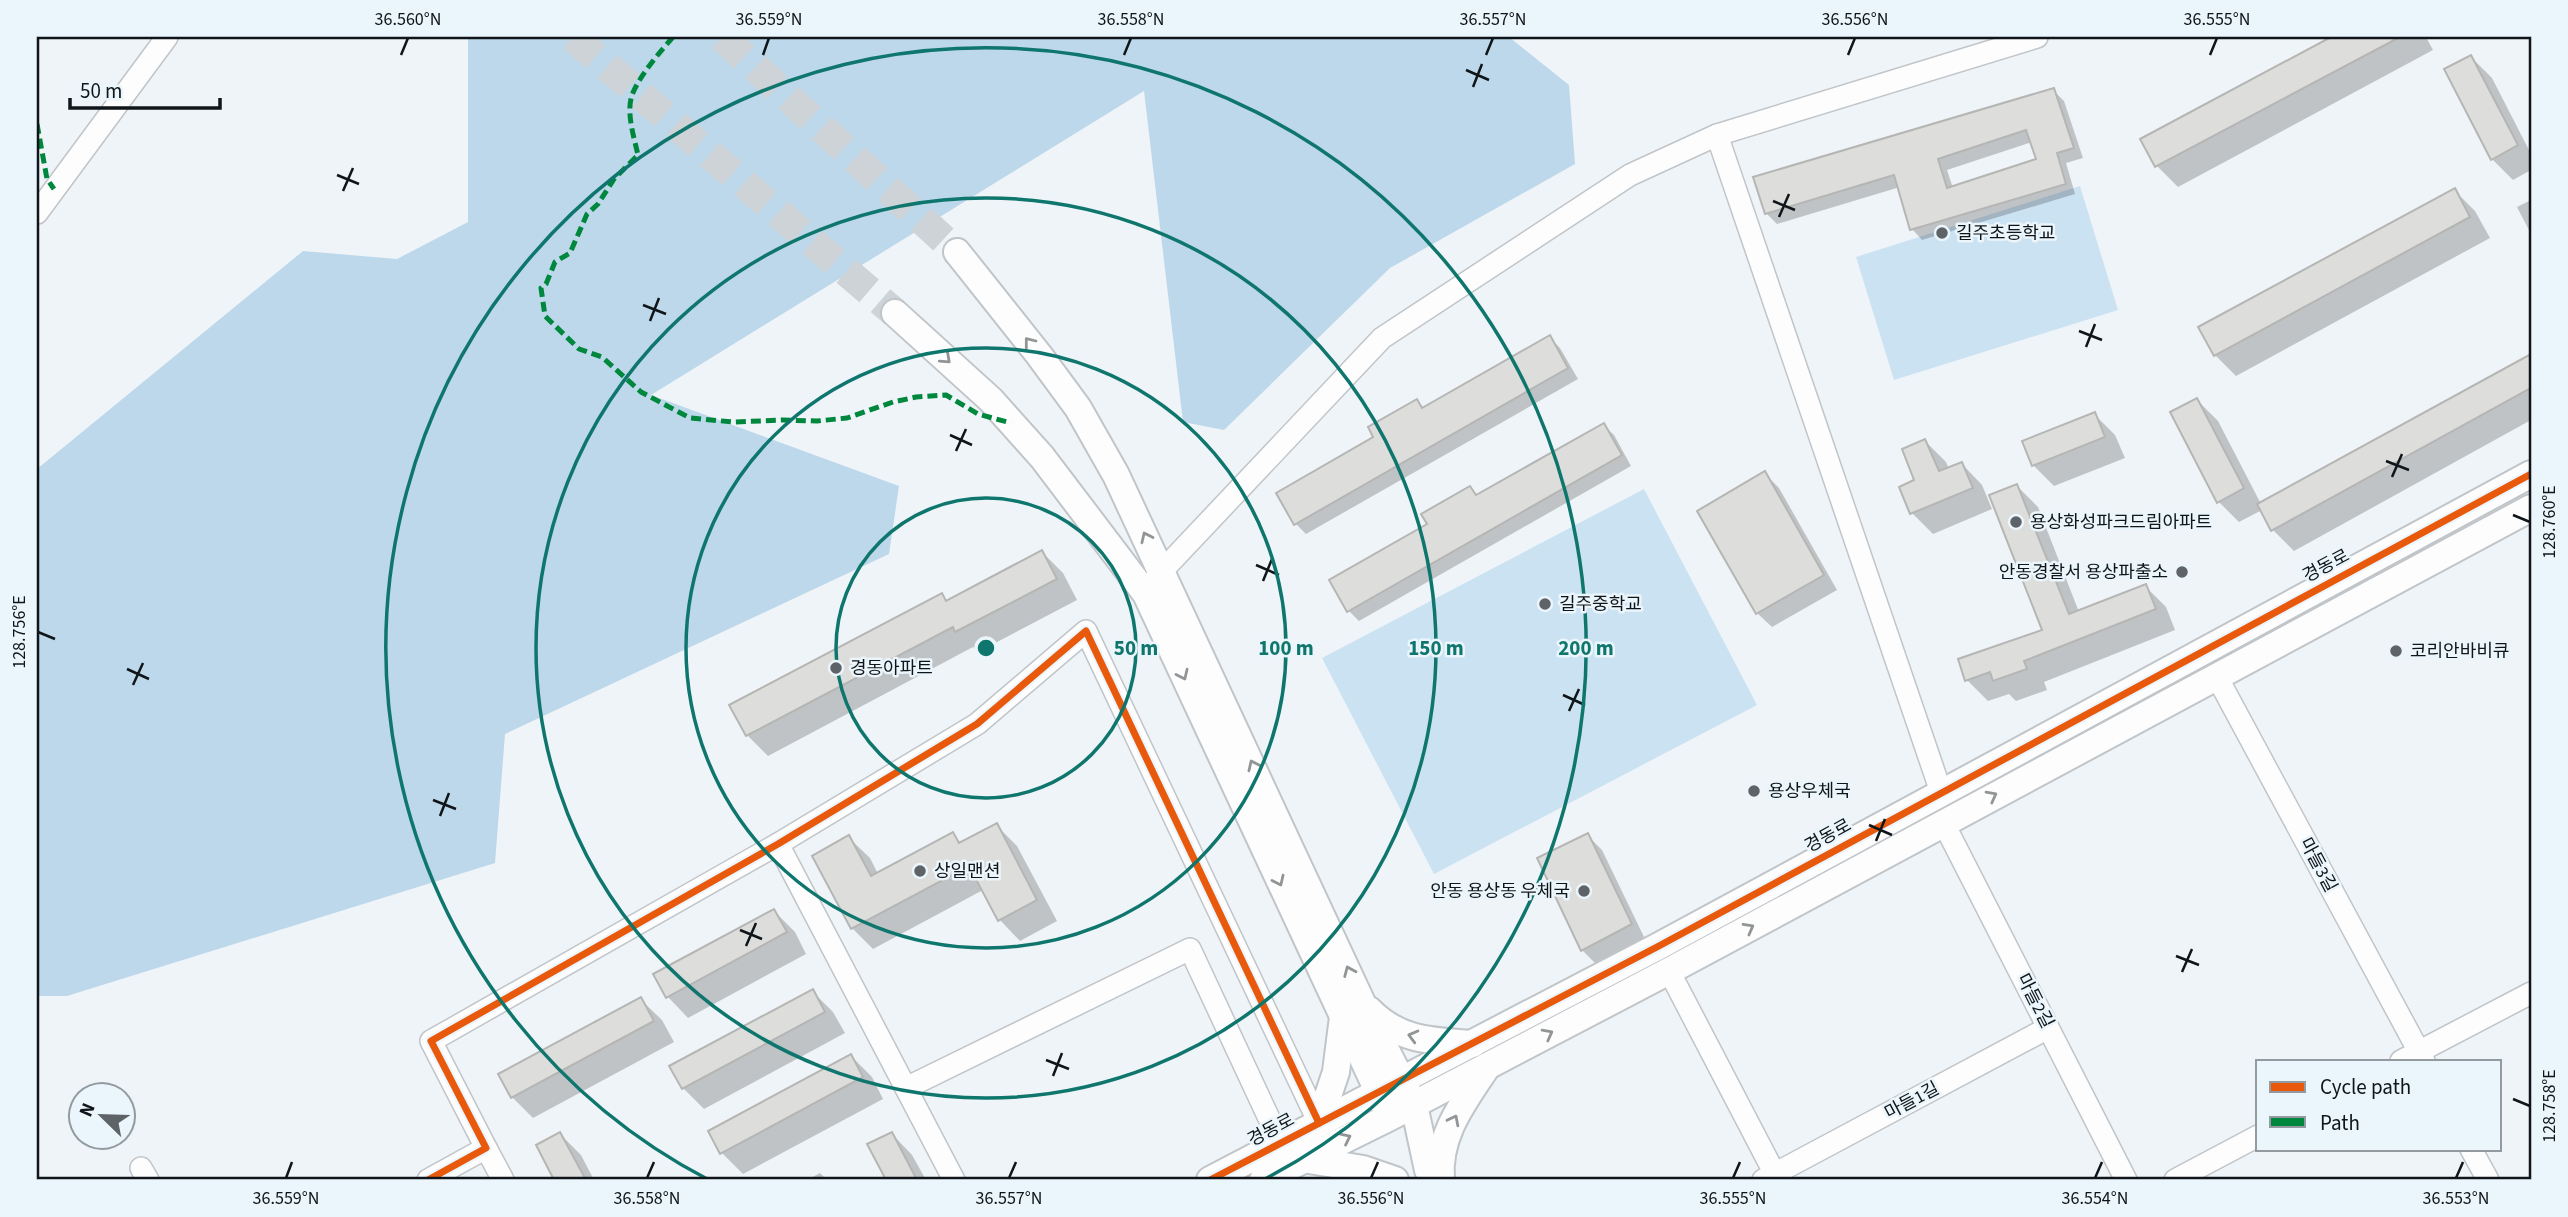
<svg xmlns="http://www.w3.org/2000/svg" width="2568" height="1217" font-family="'Source Sans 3','Noto Sans KR',sans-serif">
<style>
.green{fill:#cbe2f2}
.forest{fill:#bdd8eb}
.shadow{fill:#0003;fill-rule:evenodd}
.building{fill:#dddddc;stroke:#b5b5b4;stroke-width:2;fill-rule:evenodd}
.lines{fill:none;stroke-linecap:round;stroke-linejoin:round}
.secondary-tunnel{stroke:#cdd3d6;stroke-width:30;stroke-dasharray:30 15;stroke-linecap:butt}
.minor-casing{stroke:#c0c5c9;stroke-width:24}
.tertiary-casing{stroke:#c0c5c9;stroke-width:30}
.minor{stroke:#fdfdfe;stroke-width:21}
.tertiary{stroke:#fdfdfe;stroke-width:26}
.quiet{stroke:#00873e;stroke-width:5;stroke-dasharray:10 5;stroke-linecap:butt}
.cycleway-casing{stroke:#ebf5fc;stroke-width:11}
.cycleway{stroke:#e8590c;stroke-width:7}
.oneway{stroke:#929596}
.ticks{fill:none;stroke:#0f1518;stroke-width:2.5}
.ring{fill:none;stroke:#0f766e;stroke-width:3.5}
.poi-dot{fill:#5d6366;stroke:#ebf5fc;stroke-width:2.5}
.labels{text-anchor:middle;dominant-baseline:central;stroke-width:5;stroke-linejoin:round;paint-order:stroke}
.poi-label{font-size:18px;fill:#0f1518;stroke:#ebf5fc;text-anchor:start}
.street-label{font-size:18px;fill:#0f1518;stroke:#ebf5fc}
.centre{fill:#0f766e;stroke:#ebf5fc;stroke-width:3.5}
.ring-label{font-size:21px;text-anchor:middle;font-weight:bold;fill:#0f766e;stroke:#ebf5fc;stroke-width:5;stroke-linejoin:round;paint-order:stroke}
.neatline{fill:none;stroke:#0f1518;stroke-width:2.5}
.ticks-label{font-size:18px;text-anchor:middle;fill:#0f1518}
</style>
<rect width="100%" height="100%" fill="#eff4f8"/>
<g class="green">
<polygon points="2080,186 2118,310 1894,380 1856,257"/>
<polygon points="1644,489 1757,705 1434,874 1322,658"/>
</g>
<polygon class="forest" points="468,37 1509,37 1569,85 1575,164 1390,268 1224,430 1183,422 1144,91 651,395 899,486 889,554 505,734 495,863 67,996 37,996 37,469 303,251 397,259 468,222"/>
<g class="shadow">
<polygon points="2334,37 2426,37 2433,50 2178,187 2157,166 2143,139"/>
<polygon points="2471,57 2492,78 2531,154 2531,170 2513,180 2492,159"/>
<path d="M2053,90l11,11 19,57 -17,5 9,31 -153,46 -10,-11 -12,-42 -123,37 -11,-11zM2032,142l6,18 -85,28 -6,-18z"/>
<polygon points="2454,190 2475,211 2490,238 2236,376 2215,355"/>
<polygon points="2531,200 2531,234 2517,207"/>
<polygon points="1550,338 1560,348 1578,379 1306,534 1295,523 1376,438 1417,401 1425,409"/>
<polygon points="2531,356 2531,420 2294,551 2273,530 2262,510 2239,522 2218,501 2197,400 2218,421 2261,504"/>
<polygon points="2094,414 2115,435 2125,458 2054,486 2033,465"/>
<polygon points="1603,425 1614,435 1631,466 1359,621 1349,611 1429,525 1470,488 1478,496"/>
<polygon points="1925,441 1946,462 1949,469 1962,464 1982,485 1992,509 1933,534 1912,513"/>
<polygon points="1765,474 1779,488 1837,590 1772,627 1757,613 1700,511"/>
<polygon points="2017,486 2038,507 2079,612 2145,586 2166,607 2175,630 2044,682 2047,690 2016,701 2009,694 1988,701 1967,680 2044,631"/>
<polygon points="1042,552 1063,573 1077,600 978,652 973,647 768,756 747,735 941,595 948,602"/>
<polygon points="996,825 1017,846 1057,921 1020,941 1000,920 983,890 873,949 852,928 849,838 870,858 878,874 952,834 962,844"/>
<polygon points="1588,836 1602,850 1645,939 1596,964 1582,950"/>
<polygon points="774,911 795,932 806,954 688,1018 668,997"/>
<polygon points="812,991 833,1012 845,1033 704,1109 683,1088 672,1066"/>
<polygon points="641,1000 662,1020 674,1042 533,1118 512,1097"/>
<polygon points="851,1056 872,1077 883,1099 743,1174 722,1153 710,1131"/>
<polygon points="560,1134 581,1155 594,1180 556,1180 538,1146"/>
<polygon points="892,1134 912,1155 926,1180 888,1180 870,1145"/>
<polygon points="820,1173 827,1180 807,1180"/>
</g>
<g class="building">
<polygon points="2331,37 2400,37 2155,167 2140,139"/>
<polygon points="2471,55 2518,145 2491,160 2444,69"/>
<path d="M2054,88l20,60 -17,5 9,31 -156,46 -16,-55 -129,39 -12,-37zM2026,130l10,29 -89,29 -9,-29z"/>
<polygon points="2455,188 2470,217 2214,356 2198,327"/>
<polygon points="1550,335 1568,368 1294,525 1276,493 1373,437 1368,427 1417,399 1422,408"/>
<polygon points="2531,354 2531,388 2271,531 2257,504"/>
<polygon points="2197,398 2244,488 2217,503 2170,412"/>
<polygon points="2095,412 2105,437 2032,466 2022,441"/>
<polygon points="1604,423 1622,455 1347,612 1329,580 1427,524 1421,514 1470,486 1476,495"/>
<polygon points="1925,439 1939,471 1962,462 1973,488 1910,514 1899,487 1914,480 1902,449"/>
<polygon points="1765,471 1824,575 1756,614 1697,511"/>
<polygon points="2017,484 2069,614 2146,584 2156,609 2024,661 2027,669 1993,681 1990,672 1965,681 1958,659 2042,630 1989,495"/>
<polygon points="1042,550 1057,579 955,632 953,627 746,736 729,705 942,593 946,601"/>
<polygon points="997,823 1037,900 998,921 969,866 851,929 812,856 849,835 871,876 953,832 959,843"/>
<polygon points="1588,833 1632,924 1581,951 1537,858"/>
<polygon points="774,909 787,932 666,998 653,974"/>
<polygon points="813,989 825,1012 682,1089 669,1066"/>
<polygon points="641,997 654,1021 511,1098 498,1074"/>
<polygon points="851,1054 863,1077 720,1154 708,1131"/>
<polygon points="560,1132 586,1180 554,1180 536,1145"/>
<polygon points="892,1132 917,1180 886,1180 867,1144"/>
</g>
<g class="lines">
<g class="secondary-tunnel">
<polyline points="573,37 895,313"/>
<polyline points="722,37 957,252"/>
</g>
<defs>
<g id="minor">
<polyline points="37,213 167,37"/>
<polyline points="1154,581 1162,571 1382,338 1630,175 1717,135"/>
<polyline points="2217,677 2424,1061"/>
<polyline points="1941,792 1717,135 2037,37"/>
<polyline points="1943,822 2126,1180"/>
<polyline points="778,844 954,1180"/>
<polyline points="1669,971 1778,1180"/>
<polyline points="2401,1061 2531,993"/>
<polyline points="906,1088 1190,949 1280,1142"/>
<polyline points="486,1148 503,1180"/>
<polyline points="2471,1149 2488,1180"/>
<polyline points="141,1168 148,1180"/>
<polyline points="428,1180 486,1148 431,1041 778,844 977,724 1086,631 1319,1123"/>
<polyline points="1763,1180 2048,1028"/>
<polyline points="2175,1180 2258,1136"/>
</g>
<g id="tertiary">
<polyline points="957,252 1039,355 1078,408 1116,475 1363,1005 1414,1105 1428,1170"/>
<polyline points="895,313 991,400 1042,457 1146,594 1385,1106"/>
<path d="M1369,1010c30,31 63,31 104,34"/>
<polyline points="1319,1123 1336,1072 1343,1017"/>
<polyline points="1303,1159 1363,1169 1395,1180"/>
<polyline points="1210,1180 1657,947 2531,474"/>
<polyline points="1263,1180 1390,1117 1669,971 2531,508"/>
<path d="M1441,1180c-4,-44 22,-77 45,-112"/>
</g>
</defs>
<use href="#minor" class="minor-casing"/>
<use href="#tertiary" class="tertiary-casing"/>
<use href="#minor" class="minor"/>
<use href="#tertiary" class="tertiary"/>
<g class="quiet">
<path d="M673,37c-14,16 -33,38 -41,58 -6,18 2,42 6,60l-24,24 -16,25 -11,10 -17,39 -15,9 -9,22 -5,4 4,28 34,33 23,8 39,35 49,26 43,4 50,-2 34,1 30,-3 46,-16 23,-5 30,-2 32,19 33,9"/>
<polyline points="37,124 47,179 54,189"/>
</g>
<defs>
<g id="cycleway">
<polyline points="428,1180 486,1148 431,1041 778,844 977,724 1086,631 1319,1123"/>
<polyline points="1210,1180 1657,947 2531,474"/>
</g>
</defs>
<use href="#cycleway" class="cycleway-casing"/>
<use href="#cycleway" class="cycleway"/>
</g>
<defs><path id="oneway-chevron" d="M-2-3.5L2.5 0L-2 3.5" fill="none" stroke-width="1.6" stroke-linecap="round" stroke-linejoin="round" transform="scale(1.75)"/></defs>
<g class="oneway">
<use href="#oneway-chevron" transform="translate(1029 342) rotate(-128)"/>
<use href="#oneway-chevron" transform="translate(946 359) rotate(42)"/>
<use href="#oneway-chevron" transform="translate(1146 537) rotate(-115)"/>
<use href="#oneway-chevron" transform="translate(1183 675) rotate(65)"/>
<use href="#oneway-chevron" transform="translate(1253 765) rotate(-115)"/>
<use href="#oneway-chevron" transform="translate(1992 796) rotate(-28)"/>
<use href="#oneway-chevron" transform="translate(1279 881) rotate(65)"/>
<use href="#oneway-chevron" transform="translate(1749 928) rotate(-29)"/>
<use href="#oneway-chevron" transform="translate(1349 971) rotate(-113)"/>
<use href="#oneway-chevron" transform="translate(1548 1034) rotate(-28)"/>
<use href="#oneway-chevron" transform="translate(1413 1036) rotate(-165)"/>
<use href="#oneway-chevron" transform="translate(1454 1120) rotate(-63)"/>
<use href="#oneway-chevron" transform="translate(1346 1138) rotate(-26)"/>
</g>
<path class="ticks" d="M401,55l7,-17M763,55l6,-17M1124,55l7,-17M1486,55l7,-17M1848,55l7,-17M2210,55l7,-17M1466,70l23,10M1473,87l9,-23M337,175l22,9M343,191l10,-23M1773,201l22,9M1779,217l10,-23M643,305l23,9M650,321l9,-23M2079,331l23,9M2086,347l9,-23M950,435l22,10M956,451l10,-22M2386,461l23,9M2392,477l10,-23M2513,515l17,7M1256,565l23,10M1263,581l9,-22M38,632l17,7M127,669l22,10M133,685l10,-22M1563,695l22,10M1569,711l10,-22M433,800l23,9M440,816l9,-23M1869,825l23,10M1876,841l9,-22M740,930l22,9M746,946l10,-23M2176,956l23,9M2182,972l10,-23M1046,1060l23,9M1053,1076l9,-23M2513,1099l17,7M286,1178l6,-16M647,1178l7,-16M1009,1178l7,-16M1371,1178l7,-16M1733,1178l7,-16M2095,1178l7,-16M2456,1178l7,-16"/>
<g class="ring">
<circle cx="986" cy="648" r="150"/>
<circle cx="986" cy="648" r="300"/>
<circle cx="986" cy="648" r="450"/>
<path d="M709 1180A600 600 0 1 1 1263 1180"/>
</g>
<g class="poi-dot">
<circle cx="1942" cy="233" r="7"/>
<circle cx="2016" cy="522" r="7"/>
<circle cx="2182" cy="572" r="7"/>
<circle cx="1545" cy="604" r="7"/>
<circle cx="2396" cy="651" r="7"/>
<circle cx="836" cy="668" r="7"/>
<circle cx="1754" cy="791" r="7"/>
<circle cx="920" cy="871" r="7"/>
<circle cx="1584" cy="891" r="7"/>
</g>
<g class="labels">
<g class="poi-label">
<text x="1956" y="233">길주초등학교</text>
<text x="2030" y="522">용상화성파크드림아파트</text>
<text x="2168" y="572" text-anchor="end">안동경찰서 용상파출소</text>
<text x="1559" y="604">길주중학교</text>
<text x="2410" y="651">코리안바비큐</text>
<text x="850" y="668">경동아파트</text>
<text x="1768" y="791">용상우체국</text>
<text x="934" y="871">상일맨션</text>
<text x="1570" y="891" text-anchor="end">안동 용상동 우체국</text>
</g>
<g class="street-label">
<text transform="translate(2326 566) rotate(-28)">경동로</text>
<text transform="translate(1828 836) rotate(-29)">경동로</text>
<text transform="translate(2318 865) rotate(62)">마들3길</text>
<text transform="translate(2035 1001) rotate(63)">마들2길</text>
<text transform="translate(1912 1101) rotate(-28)">마들1길</text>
<text transform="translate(1271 1130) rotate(-28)">경동로</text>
</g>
</g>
<circle cx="986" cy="648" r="10" class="centre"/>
<g class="ring-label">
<text x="1136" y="655">50 m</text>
<text x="1286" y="655">100 m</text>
<text x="1436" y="655">150 m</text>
<text x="1586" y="655">200 m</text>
</g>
<rect width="2568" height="1217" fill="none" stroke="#ebf5fc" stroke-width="77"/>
<rect x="2256" y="1060" width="245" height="91" fill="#ebf5fc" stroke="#939ba1" stroke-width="2"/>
<rect x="2270" y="1082" width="35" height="10" fill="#e8590c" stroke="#939ba1" stroke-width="2"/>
<text x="2320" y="1094" font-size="21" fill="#0f1518">Cycle path</text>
<rect x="2270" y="1117" width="35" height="10" fill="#00873e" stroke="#939ba1" stroke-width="2"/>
<text x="2320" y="1130" font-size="21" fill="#0f1518">Path</text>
<g transform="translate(102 1116) rotate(293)"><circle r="33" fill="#ebf5fc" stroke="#939ba1" stroke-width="2"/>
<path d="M0-5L12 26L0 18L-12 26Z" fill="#5d6366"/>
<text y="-10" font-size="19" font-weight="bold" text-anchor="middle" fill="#0f1518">N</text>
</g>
<path d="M70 98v10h150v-10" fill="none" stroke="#0f1518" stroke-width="3.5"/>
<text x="80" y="98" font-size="21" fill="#0f1518" stroke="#ebf5fc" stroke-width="5" paint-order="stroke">50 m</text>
<rect x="38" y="38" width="2492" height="1140" class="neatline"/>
<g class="ticks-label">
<text x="408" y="25">36.560°N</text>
<text x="769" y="25">36.559°N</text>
<text x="1131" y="25">36.558°N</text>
<text x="1493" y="25">36.557°N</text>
<text x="1855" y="25">36.556°N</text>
<text x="2217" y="25">36.555°N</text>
<text transform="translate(2549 522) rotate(-90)" y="6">128.760°E</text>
<text transform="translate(19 632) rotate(-90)" y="6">128.756°E</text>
<text transform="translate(2549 1106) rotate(-90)" y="6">128.758°E</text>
<text x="286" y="1204">36.559°N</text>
<text x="647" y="1204">36.558°N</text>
<text x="1009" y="1204">36.557°N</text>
<text x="1371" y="1204">36.556°N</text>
<text x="1733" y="1204">36.555°N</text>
<text x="2095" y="1204">36.554°N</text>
<text x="2456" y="1204">36.553°N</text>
</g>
</svg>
